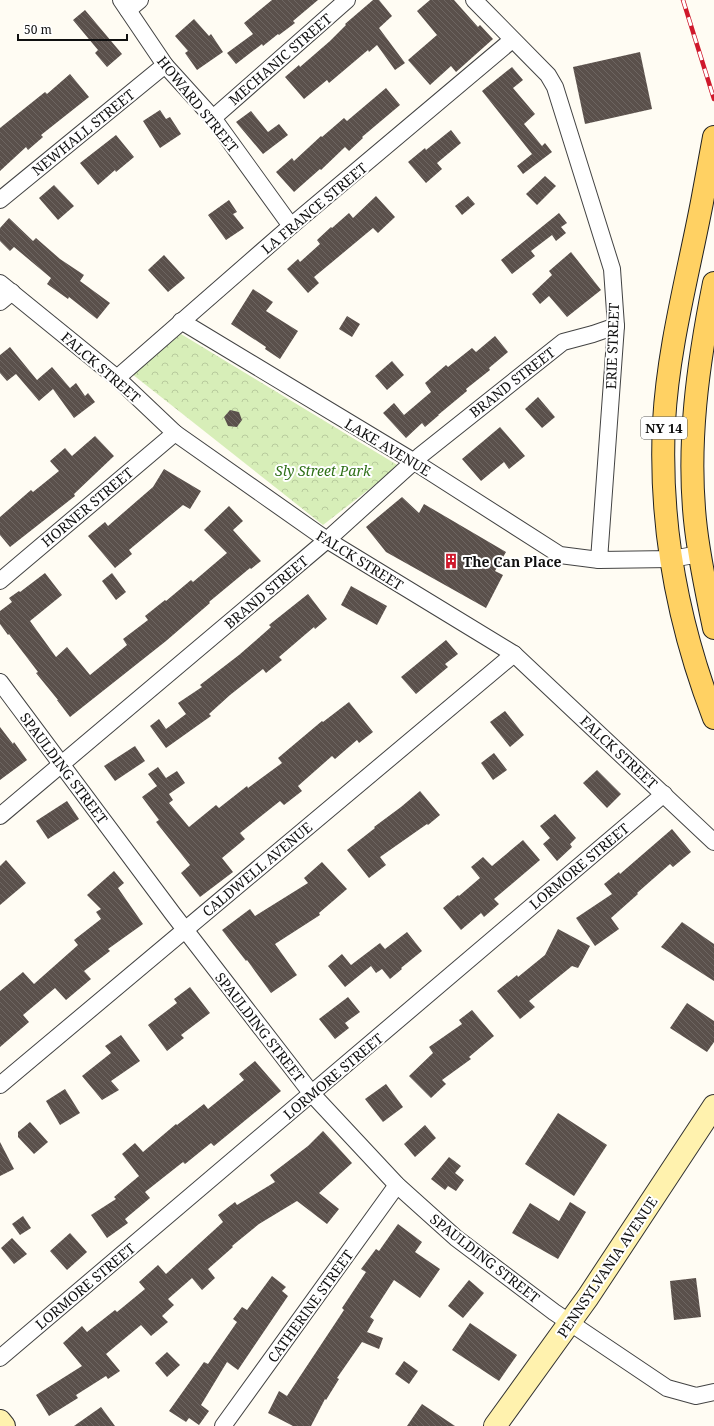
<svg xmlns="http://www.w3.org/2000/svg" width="714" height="1426" font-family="'Noto Serif',serif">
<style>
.park{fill:url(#park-crowns)}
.building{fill:url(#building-back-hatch)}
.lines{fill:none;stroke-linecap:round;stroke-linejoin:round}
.minor-casing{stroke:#434343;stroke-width:18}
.secondary-casing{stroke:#323232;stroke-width:24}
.primary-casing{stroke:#212121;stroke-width:24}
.minor{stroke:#fff;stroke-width:16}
.secondary{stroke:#fff2ae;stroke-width:22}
.primary{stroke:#ffd163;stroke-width:22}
.rail-casing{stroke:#cf192c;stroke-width:4.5}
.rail{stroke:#fff;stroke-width:3;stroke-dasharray:9;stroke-linecap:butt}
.labels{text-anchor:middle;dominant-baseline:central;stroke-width:4;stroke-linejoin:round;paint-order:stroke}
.shield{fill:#fff;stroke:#585858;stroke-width:1}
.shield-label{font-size:13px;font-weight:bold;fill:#101010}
.street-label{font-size:14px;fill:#101010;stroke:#fff}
.park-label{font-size:14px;font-style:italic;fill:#2f7018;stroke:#fff}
.poi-label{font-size:14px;font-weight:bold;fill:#101010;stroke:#fff;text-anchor:start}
</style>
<defs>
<pattern id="park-crowns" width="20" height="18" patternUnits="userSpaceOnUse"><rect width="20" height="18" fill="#d7eeb8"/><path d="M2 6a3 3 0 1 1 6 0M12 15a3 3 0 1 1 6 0" fill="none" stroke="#b8cb9d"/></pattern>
<pattern id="building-back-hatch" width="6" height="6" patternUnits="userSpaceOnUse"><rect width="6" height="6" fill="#5a504b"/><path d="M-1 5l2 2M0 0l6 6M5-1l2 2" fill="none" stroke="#6d6561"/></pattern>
</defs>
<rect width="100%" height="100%" fill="#fffcf3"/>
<polygon class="park" points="181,334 399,466 323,525 132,374"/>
<g class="building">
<polygon points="272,0 318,0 293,21 295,23 279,35 278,34 263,46 262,44 236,64 227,53 253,34 244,23"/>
<polygon points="373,0 379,0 392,16 379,28 405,63 395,70 377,45 369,52 368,50 329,83 327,80 304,99 285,77 299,65 300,67 330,41 346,25 345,24"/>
<polygon points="430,0 454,0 478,27 480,25 493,39 456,72 451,66 430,85 408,60 437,35 417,11"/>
<polygon points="85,10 122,54 107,67 95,53 98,50 73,20"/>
<polygon points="194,19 209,36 211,34 223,52 197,70 185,53 188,51 175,36"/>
<polygon points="640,52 652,109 585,124 573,67"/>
<polygon points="512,67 523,80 513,88 535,114 524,124 542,146 545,143 552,152 523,174 517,166 532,154 482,91"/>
<polygon points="70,74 89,97 41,135 43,137 28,150 26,147 0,171 0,128 45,92 47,94"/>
<polygon points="386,88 400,105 362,137 363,138 349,151 345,147 321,170 320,169 294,192 276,172 292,158 294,161 321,136 322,137 344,118 347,121"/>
<polygon points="160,110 166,119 170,117 181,134 160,148 143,121"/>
<polygon points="251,111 268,132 279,124 288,135 263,154 236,122"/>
<polygon points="451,130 461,143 437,163 442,169 426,183 408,162 425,148 426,150"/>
<polygon points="116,135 134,157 116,172 115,170 98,185 80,163"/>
<polygon points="545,176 556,186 537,205 526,194"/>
<polygon points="54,185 74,206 58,220 39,198"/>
<polygon points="376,196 395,217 378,233 373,228 331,263 314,277 319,283 308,293 287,269 298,259 300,262 320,244 317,240 331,227 332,228 349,213 353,218"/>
<polygon points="468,196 475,204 462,215 455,206"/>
<polygon points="229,200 237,212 233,214 244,228 226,240 208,215"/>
<polygon points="559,213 567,223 561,227 566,233 556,241 552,235 531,251 535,256 512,274 501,260"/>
<polygon points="9,218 33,241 36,238 60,259 84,275 80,281 110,303 97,319 69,297 68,299 47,284 51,278 14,247 10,251 0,241 0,228"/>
<polygon points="571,252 601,290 567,317 549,296 540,304 532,294 552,275 549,271"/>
<polygon points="164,255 185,278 168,292 148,270"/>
<polygon points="253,289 273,302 266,311 298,331 280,359 265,349 266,347 231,324"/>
<polygon points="347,316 360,324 352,337 339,329"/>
<polygon points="495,336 508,352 489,368 490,370 466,389 467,391 438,415 439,415 425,427 422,423 406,438 383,413 394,403 404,415 431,392 425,383 446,365 448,367 472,348 476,352"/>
<polygon points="10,347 37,380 52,367 70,388 76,383 85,396 88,393 95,402 74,418 53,389 39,401 16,374 7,381 0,373 0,355"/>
<polygon points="392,361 404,375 387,390 375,376"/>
<polygon points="538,397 555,417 542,428 525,409"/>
<polygon points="230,410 239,412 242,420 237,427 228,426 224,417"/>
<polygon points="500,427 525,456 509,469 504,462 481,481 462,459"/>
<polygon points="95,436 114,456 74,494 75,496 10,547 0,535 0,517 31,490 33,492 59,471 50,461 65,448 72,456"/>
<polygon points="164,469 201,491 190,509 183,505 129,550 132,554 115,568 88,536 105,522 108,526 153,487"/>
<polygon points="402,497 419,513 424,504 506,552 495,571 503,575 486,608 386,552 366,527"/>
<polygon points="229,506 243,521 233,530 261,561 251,569 250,568 209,602 210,603 166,641 70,717 57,700 58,700 36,673 38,672 9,634 8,635 0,624 0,611 12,602 9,598 19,591 20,592 45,573 62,595 30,621 56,657 67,647 90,675 127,645 123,639 148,620 145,616 165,600 166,601 191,580 193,582 227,553 204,530"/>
<polygon points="112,573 126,592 116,600 102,581"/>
<polygon points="351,586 387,606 377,625 341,605"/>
<polygon points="308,594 327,619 315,629 314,627 279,657 282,660 266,673 263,669 230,695 209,714 211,716 166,748 150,726 159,719 166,729 186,714 178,703 202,687 200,685 239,655 271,627 269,625"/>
<polygon points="446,640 458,654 445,664 448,667 416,694 401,677"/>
<polygon points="349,702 373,732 359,743 357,740 335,759 332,756 298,786 302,791 284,805 280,801 240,833 245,839 222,858 233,872 200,897 181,873 190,865 156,822 159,820 142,797 157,786 148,774 158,767 166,778 177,771 185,783 169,794 173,800 169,803 189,827 216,805 219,808 247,786 248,788 282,763 278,758 322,721 323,722"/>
<polygon points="505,711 524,735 510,747 490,722"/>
<polygon points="0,727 13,744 14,742 27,760 0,780"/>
<polygon points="135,746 145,761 115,781 104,766"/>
<polygon points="494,753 507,770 493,780 481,763"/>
<polygon points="597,770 621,794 607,808 583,783"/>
<polygon points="420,791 440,815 428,825 427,824 380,857 386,865 369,878 347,850 375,828 374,827 401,807"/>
<polygon points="67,801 79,819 48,839 36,821"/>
<polygon points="555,814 576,838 570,844 572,847 557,861 543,844 550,838 540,826"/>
<polygon points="672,829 691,852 673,867 670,864 637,893 638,894 611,918 619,929 595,946 576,918 612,894 604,884 619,872 620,874"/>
<polygon points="523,840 540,860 494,899 499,904 484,917 481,913 461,930 443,908 458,895 459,896 480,878 471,867 483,857 492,866"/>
<polygon points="6,860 26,883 0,905 0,866"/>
<polygon points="322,862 347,889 319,913 320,915 275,944 297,975 271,993 247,960 246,961 222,930 250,909 255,916 308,883 304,878"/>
<polygon points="114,871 124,883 118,888 143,924 108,949 110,951 84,971 91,979 66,1000 55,988 23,1015 29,1022 0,1047 0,991 23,972 34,984 78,945 74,940 101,919 96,912 101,909 87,895"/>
<polygon points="682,922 714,944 714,981 661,947"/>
<polygon points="558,929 590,946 578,968 572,966 529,1001 535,1007 520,1019 497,991 517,975 518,977 545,955"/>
<polygon points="407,932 422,951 401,968 402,969 390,979 382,969 376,973 371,966 345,987 328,966 342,954 351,965 380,943 385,949"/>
<polygon points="190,987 210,1013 181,1035 184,1038 167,1051 148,1025 177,1003 174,999"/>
<polygon points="348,997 360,1012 345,1023 349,1028 335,1039 319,1019"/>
<polygon points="687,1003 714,1021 714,1042 707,1052 670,1028"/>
<polygon points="472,1010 494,1036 469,1057 471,1059 442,1080 446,1084 431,1098 409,1076 433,1053 429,1047 462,1024 459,1020"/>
<polygon points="121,1035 140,1061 111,1081 119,1090 102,1100 82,1076 111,1053 105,1046"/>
<polygon points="255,1061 281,1091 214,1146 211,1143 185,1164 183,1162 145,1192 150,1198 125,1219 128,1223 107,1238 91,1215 116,1199 114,1197 139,1176 122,1154 135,1143 143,1152 176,1124 177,1125 204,1104 208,1109 244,1080 239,1074"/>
<polygon points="386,1084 403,1107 383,1122 365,1099"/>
<polygon points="65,1089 80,1113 60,1125 46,1101"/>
<polygon points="558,1113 607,1145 574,1196 525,1164"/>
<polygon points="30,1122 48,1142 34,1154 18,1137 18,1132"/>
<polygon points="425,1125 436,1138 415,1157 404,1144"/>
<polygon points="323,1131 352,1163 319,1193 339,1209 327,1224 297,1201 259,1224 232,1246 233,1247 208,1269 215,1278 202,1290 192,1278 168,1299 174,1305 162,1316 168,1322 151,1336 141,1325 106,1354 120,1371 108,1379 106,1376 76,1395 78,1398 49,1416 36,1395 82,1366 63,1343 82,1326 87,1332 115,1310 117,1312 145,1289 139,1282 158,1265 166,1274 223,1222 218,1215 235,1202 237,1205 275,1182 270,1175 308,1146"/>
<polygon points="0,1142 14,1169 0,1176"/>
<polygon points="449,1157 461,1166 455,1173 464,1180 456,1191 448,1186 445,1190 431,1179"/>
<polygon points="570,1202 586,1212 558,1259 512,1233 530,1203 559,1221"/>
<polygon points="23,1216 31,1228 20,1235 12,1224"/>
<polygon points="398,1224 422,1242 415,1252 440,1269 420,1298 394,1280 370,1317 374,1320 367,1332 383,1338 379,1349 362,1342 337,1378 339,1379 326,1400 325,1399 311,1426 293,1426 268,1413 279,1391 287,1396 344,1310 342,1308 366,1272 361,1269 376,1249 379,1251"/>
<polygon points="70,1233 87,1252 67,1270 50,1251"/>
<polygon points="12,1238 27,1254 14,1264 1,1248"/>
<polygon points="272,1276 286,1287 282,1291 288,1296 238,1370 227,1362 201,1405 209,1411 199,1425 189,1418 186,1422 169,1411 204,1362 208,1364 237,1322 233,1319 242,1307 247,1310"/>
<polygon points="696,1278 701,1317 674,1320 670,1281"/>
<polygon points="469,1280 484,1293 463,1318 448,1306"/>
<polygon points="470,1323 517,1355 499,1381 452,1350"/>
<polygon points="167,1352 180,1365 167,1377 155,1363"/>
<polygon points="404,1361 418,1371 409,1384 395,1374"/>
<polygon points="422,1404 455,1426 407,1426"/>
<polygon points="101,1407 115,1426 74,1426"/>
</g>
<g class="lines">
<defs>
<g id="minor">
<polyline points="121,0 165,65 213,118 291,226"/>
<polyline points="474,0 548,75 555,87 612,269 616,326 599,560 671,559 700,554"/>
<polyline points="128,10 140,0"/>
<polyline points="213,118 347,0"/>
<polyline points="0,200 165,65"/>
<polyline points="0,283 117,378 175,433 327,540 514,654 714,842"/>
<polyline points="0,302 12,292"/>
<polyline points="181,321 413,461 560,555 599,560"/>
<polyline points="117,378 291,226 512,40"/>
<polyline points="0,581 175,433"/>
<polyline points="0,682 173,914 312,1094 397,1185 456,1238 554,1312 667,1388 696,1396 714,1392"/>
<polyline points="0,816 327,540 421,455 563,342 593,334 616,326"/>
<polyline points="0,1085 514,654"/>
<polyline points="0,1358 664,794"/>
<polyline points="223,1426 397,1185"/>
</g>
<g id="secondary">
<polyline points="0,1421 4,1426"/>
<polyline points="495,1426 588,1297 714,1106"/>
</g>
<g id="primary">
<path d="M714,137c-4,22 -8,44 -12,65 -14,73 -34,146 -38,220 -5,103 13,200 50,296"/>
<path d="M714,283c-16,80 -28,164 -18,246 4,33 11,66 18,99"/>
</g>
</defs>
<use href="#minor" class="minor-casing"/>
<use href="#secondary" class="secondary-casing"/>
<use href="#primary" class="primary-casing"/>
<use href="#minor" class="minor"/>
<use href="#secondary" class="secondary"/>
<use href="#primary" class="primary"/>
<defs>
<polyline id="rail" points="683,0 714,99"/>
</defs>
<use href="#rail" class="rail-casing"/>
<use href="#rail" class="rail"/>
</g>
<defs>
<symbol id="building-bare" viewBox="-9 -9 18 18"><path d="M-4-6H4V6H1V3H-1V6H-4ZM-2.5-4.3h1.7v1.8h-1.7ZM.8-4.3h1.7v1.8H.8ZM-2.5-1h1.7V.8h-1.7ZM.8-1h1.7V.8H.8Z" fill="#cf192c" stroke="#fff" stroke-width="2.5" paint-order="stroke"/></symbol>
</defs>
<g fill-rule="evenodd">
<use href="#building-bare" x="440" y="550" width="22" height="22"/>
</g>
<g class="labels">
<rect class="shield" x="641" y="417" width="46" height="22" rx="3"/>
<g class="shield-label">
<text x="664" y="428">NY 14</text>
</g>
<g class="street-label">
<text transform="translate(280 59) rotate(-41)">MECHANIC STREET</text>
<text transform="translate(198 104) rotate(51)">HOWARD STREET</text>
<text transform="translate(83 132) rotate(-39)">NEWHALL STREET</text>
<text transform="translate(314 208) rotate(-40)">LA FRANCE STREET</text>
<text transform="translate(612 346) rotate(-88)">ERIE STREET</text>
<text transform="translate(101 367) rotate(41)">FALCK STREET</text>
<text transform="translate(512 382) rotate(-38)">BRAND STREET</text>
<text transform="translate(388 447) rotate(31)">LAKE AVENUE</text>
<text transform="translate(87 507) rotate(-40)">HORNER STREET</text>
<text transform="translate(360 560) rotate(32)">FALCK STREET</text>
<text transform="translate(266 592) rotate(-40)">BRAND STREET</text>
<text transform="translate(619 752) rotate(43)">FALCK STREET</text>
<text transform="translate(64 768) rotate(53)">SPAULDING STREET</text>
<text transform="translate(579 866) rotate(-40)">LORMORE STREET</text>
<text transform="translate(257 869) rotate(-40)">CALDWELL AVENUE</text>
<text transform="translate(260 1027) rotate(52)">SPAULDING STREET</text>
<text transform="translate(333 1076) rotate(-40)">LORMORE STREET</text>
<text transform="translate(485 1258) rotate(38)">SPAULDING STREET</text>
<text transform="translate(607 1267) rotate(-56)">PENNSYLVANIA AVENUE</text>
<text transform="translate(85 1286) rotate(-40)">LORMORE STREET</text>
<text transform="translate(310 1306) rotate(-54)">CATHERINE STREET</text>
</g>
<g class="park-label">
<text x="323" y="470">Sly Street Park</text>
</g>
<g class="poi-label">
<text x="463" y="561">The Can Place</text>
</g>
</g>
<path d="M18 34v6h109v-6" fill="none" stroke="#101010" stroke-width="2"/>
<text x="24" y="34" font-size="12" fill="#101010" stroke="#ffffff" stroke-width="3" paint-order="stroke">50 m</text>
</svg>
